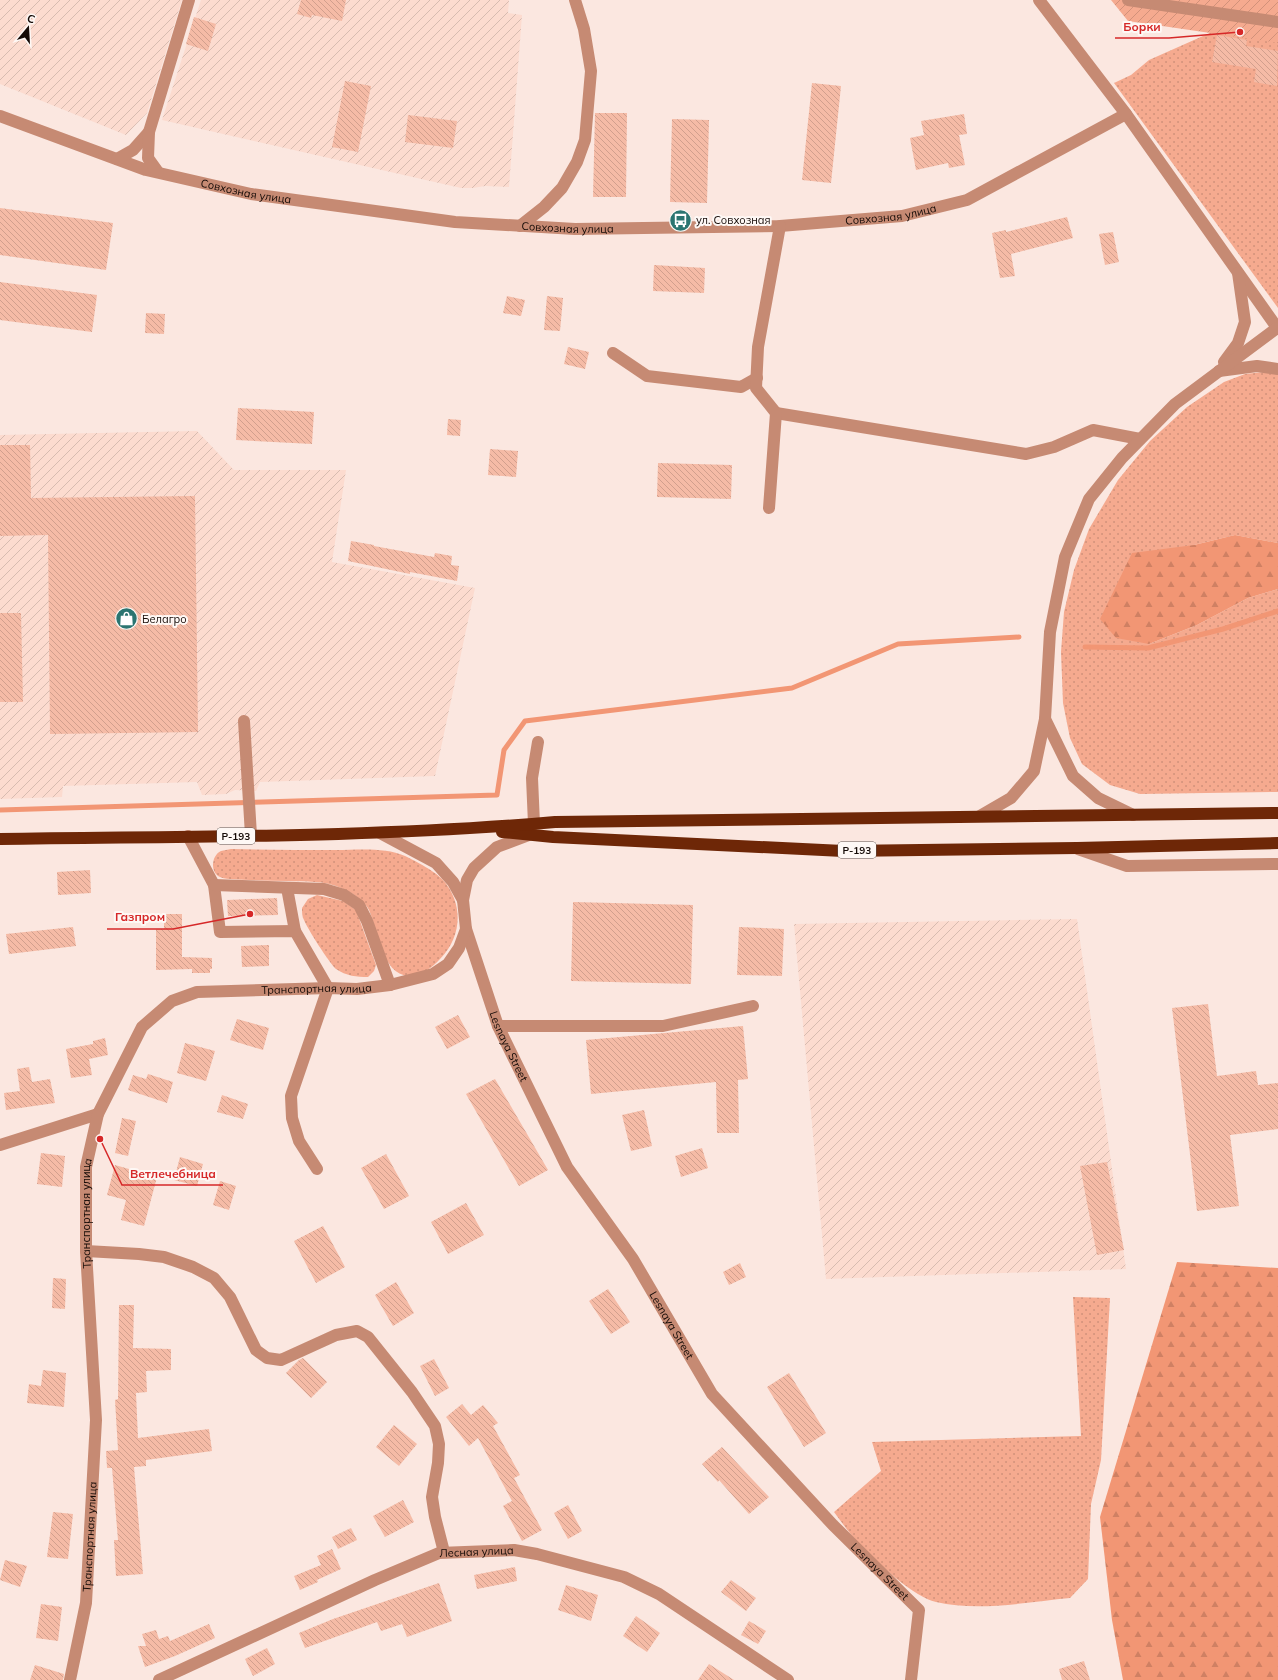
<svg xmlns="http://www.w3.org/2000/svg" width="1278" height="1680" font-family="Mulish,sans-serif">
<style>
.industrial{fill:url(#industrial-furrows)}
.grass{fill:url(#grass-dots)}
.forest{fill:url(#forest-firs)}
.garden{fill:url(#garden-furrows)}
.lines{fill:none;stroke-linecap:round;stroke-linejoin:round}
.stream{stroke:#f29674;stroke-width:5}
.building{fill:url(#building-back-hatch)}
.minor{stroke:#c68a73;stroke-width:12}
.highway{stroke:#6e2707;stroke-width:12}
.labels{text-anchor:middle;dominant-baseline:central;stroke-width:4;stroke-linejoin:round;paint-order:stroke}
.shield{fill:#fef8f5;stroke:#5a514e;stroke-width:1}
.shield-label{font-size:10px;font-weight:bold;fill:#140a06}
.street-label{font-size:11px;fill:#140a06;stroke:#fef8f5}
.poi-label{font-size:11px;fill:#140a06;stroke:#fef8f5;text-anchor:start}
.leader{fill:none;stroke:#d62828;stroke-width:1.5}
.callout-dot{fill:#d62828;stroke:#fef8f5;stroke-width:1.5}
.callout-label{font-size:12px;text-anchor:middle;font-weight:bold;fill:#d62828;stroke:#fef8f5;stroke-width:4;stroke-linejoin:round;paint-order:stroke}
</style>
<defs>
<pattern id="industrial-furrows" width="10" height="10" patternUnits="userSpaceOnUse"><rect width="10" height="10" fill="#fcdbcf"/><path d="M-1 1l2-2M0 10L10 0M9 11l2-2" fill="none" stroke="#d7bbb0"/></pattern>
<pattern id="grass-dots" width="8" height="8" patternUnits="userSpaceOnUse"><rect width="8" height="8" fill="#f5aa8f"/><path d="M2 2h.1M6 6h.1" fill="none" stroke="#d1917a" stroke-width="1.8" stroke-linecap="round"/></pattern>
<pattern id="forest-firs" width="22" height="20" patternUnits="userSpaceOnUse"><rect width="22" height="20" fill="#f29674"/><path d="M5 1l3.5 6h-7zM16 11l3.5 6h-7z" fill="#cf8063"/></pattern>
<pattern id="garden-furrows" width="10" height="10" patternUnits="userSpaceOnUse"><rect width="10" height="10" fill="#f5aa8f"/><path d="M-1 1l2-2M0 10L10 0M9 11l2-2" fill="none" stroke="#d1917a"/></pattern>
<pattern id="building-back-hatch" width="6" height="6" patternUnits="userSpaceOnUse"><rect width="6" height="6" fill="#f5bba6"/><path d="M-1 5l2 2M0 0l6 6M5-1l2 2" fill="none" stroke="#d19f8d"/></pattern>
</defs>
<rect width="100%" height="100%" fill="#fbe7e0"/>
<g class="industrial">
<polygon points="0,0 182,0 147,113 126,135 0,84"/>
<polygon points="201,0 509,0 508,13 522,15 509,187 485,186 473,188 461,188 162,120"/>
<polygon points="197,431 234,470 346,470 332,562 475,588 435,776 260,782 256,791 235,790 226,794 202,795 197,782 63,786 62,797 0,799 0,435"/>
<polygon points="1077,919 1126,1269 826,1279 794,924"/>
</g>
<g class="grass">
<polygon points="1230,24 1278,35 1278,308 1114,83 1131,75 1149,60"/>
<polygon points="1264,372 1278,373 1278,543 1235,535 1194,545 1149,644 1197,625 1248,598 1278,589 1278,792 1140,794 1110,785 1082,764 1070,738 1063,703 1061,652 1064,612 1074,570 1089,529 1118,480 1150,441 1187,407 1224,382 1245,374"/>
<path d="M231,849c35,1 70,1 105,1 22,0 49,-3 69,6 11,5 31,16 38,24 21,24 19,57 -3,79 -7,8 -19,17 -31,17 -28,-2 -31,-46 -40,-66 -5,-10 -18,-18 -28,-22 -17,-8 -35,-6 -53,-7 -19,0 -39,-1 -58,-2 -4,0 -9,-1 -12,-3 -8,-6 -6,-21 3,-25 3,-1 7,-1 10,-2z"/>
<path d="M317,895l26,6 13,9 20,55 -2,6 -6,6c-11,0 -22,-1 -32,-8 -6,-5 -29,-41 -32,-49 -2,-3 -2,-8 -2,-12l6,-9z"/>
<path d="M1073,1297l37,1 -9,162 -10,44 -3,75 -18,19c-42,4 -92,14 -134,4 -22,-5 -57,-38 -73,-54 -11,-11 -20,-24 -29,-36l47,-41 -9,-29 209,-6z"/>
</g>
<g class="forest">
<polygon points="1235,535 1278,543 1278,589 1248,598 1197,625 1149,644 1116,638 1100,619 1132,553 1194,545"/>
<polygon points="1177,1262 1278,1268 1278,1680 1123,1680 1112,1620 1100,1517"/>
</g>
<polygon class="garden" points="1111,0 1278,0 1278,43 1128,21"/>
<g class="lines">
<g class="stream">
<polyline points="1085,647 1148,648 1223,629 1278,611"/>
<polyline points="0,810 497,795 504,750 525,721 792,688 898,644 1019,637"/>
</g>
</g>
<g class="building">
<polygon points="301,0 346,0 342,21 312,15 311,18 297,14"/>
<polygon points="194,17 216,24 208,51 186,44"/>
<polygon points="1217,35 1247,40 1246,46 1278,51 1277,86 1254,82 1256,69 1212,62"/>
<polygon points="345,81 371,86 358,152 332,147"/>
<polygon points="812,83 841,86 831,183 802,180"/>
<polygon points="595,113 627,113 626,197 593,197"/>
<polygon points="964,114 967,134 959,135 965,165 949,168 948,163 916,170 910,138 924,135 921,121"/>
<polygon points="408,115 457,121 453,148 405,142"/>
<polygon points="672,119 709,120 707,203 670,202"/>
<polygon points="0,208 113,223 106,270 0,255"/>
<polygon points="1067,217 1073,238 1011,254 1015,276 1000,278 992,233 1006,230 1006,232"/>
<polygon points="1113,232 1119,262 1105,265 1099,234"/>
<polygon points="654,265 705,268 704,293 653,291"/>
<polygon points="0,282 97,295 92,332 0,320"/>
<polygon points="507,296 525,300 521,316 503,313"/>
<polygon points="547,296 563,298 560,331 544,330"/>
<polygon points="146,313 165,314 164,334 145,333"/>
<polygon points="568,347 589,352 585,369 564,364"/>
<polygon points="238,408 314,412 312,444 236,440"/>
<polygon points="448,419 461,420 460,436 447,435"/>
<polygon points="0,445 30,445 31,498 195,496 198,732 50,734 48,535 0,536"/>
<polygon points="490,449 518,451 516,477 488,475"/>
<polygon points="658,463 732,465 731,499 657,497"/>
<polygon points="351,541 374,545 374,546 434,557 435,553 452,556 451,565 459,566 457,581 410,572 410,574 348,561"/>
<polygon points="0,613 21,613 23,702 0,702"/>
<polygon points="90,870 91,893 58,895 57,872"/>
<polygon points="277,898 278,915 228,916 227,900"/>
<polygon points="573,902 693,905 691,984 571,981"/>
<polygon points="164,914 182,914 182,957 212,958 212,969 210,969 210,973 192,973 192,969 156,970 156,929 164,929"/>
<polygon points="73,927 76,946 9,954 6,934"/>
<polygon points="739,927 784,929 782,976 737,975"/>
<polygon points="269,945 269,966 242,967 241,946"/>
<polygon points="1208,1004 1217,1076 1256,1071 1258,1085 1278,1083 1278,1129 1230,1135 1239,1206 1197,1211 1172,1008"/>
<polygon points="458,1015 470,1037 447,1049 435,1027"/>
<polygon points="237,1019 269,1028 263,1050 230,1040"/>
<polygon points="743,1026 748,1079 738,1080 739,1133 717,1133 716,1082 591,1094 586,1040"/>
<polygon points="105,1038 108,1055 89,1059 92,1075 71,1078 66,1049 93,1044 93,1041"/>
<polygon points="185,1043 215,1051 206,1081 177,1073"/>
<polygon points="29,1067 32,1082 50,1079 55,1103 6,1110 4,1093 20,1091 17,1069"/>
<polygon points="148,1074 173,1082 167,1103 128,1090 133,1075 146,1079"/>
<polygon points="495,1079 548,1170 519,1186 466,1094"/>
<polygon points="222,1095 248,1104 243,1119 217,1112"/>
<polygon points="644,1110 652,1146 631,1151 622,1115"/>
<polygon points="122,1118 136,1121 128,1156 115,1153"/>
<polygon points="702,1148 708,1168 681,1177 675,1156"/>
<polygon points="41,1153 65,1156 62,1187 37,1184"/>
<polygon points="386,1154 409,1196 384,1209 361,1168"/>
<polygon points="180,1157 203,1164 197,1186 174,1180"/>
<polygon points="1107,1162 1124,1250 1097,1255 1080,1166"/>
<polygon points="115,1165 157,1177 144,1226 121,1220 126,1200 107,1195"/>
<polygon points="220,1181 236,1186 229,1210 213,1205"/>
<polygon points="466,1203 484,1235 448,1254 431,1222"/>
<polygon points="323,1226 345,1267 316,1283 294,1241"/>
<polygon points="740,1263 746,1277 729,1285 723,1272"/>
<polygon points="53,1278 66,1279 65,1309 52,1308"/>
<polygon points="396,1282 414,1313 393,1326 375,1295"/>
<polygon points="608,1289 630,1322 611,1334 589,1301"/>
<polygon points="119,1305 134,1305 133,1348 171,1349 171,1370 146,1371 147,1392 136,1393 138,1438 209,1429 212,1451 146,1460 146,1466 134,1467 143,1574 116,1576 114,1540 118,1540 112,1468 107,1468 106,1451 118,1450 115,1400 118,1399"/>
<polygon points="303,1358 327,1382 311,1398 286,1373 299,1360"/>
<polygon points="434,1359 449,1388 435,1396 420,1366"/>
<polygon points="43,1370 66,1373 64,1407 27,1403 29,1384 41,1386"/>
<polygon points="789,1373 826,1433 804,1447 767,1387"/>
<polygon points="462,1404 471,1415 483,1405 498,1423 493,1426 520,1475 514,1478 542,1530 522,1541 503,1506 512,1501 478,1438 469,1446 446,1417"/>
<polygon points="394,1425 417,1444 399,1466 376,1447"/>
<polygon points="722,1447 769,1497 749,1514 719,1480 718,1482 702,1464"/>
<polygon points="403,1500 414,1522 385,1537 373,1516"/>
<polygon points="568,1505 582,1531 568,1539 554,1513"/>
<polygon points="53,1512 73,1514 68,1559 47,1557"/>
<polygon points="351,1528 357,1540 338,1549 332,1537"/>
<polygon points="332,1549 341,1569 317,1580 318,1582 300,1590 294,1576 321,1565 317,1556"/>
<polygon points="5,1560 27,1566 20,1587 0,1580"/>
<polygon points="515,1567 517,1581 477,1589 474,1575"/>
<polygon points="731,1580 756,1598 746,1611 721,1592"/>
<polygon points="439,1583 452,1621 407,1637 402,1624 381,1631 377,1622 305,1648 299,1633 333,1619"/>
<polygon points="566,1585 598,1595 591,1621 558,1610"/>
<polygon points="41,1604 62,1607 58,1641 36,1638"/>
<polygon points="636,1616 660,1633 647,1652 623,1636"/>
<polygon points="749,1621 766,1631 758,1644 741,1635"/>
<polygon points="209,1624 215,1638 175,1656 145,1667 138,1646 146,1646 142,1634 156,1630 159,1639 168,1636 170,1641"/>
<polygon points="267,1648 275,1664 253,1676 245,1659"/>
<polygon points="1084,1661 1090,1680 1062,1680 1059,1669"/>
<polygon points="709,1664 734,1680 698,1680"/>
<polygon points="35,1665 64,1674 63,1680 30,1680"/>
</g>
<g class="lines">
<g class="minor">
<polyline points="1039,0 1126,114 1278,329"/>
<polyline points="1128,0 1278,22"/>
<path id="s1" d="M0,116l146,54 105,24 204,28 120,7 205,-3 122,-10 65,-16 159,-86"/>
<polyline points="117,159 133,150 149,132"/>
<polyline points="158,172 148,158 149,132 189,0"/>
<polyline points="520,226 544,207 562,188 577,162 585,140 591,71 584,29 575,0"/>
<polyline points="613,353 647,376 741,387 757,378"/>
<polyline points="1224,362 1238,343 1245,322 1238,273"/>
<polyline points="1219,371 1257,366 1278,369"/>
<polyline points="776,413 1026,454 1054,447 1093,430 1140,439"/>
<polyline points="769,508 776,413 756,388 758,347 780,226"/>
<polyline points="1045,719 1073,776 1098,798 1133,815"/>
<polyline points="244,721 251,835"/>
<polyline points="980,816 1011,798 1034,771 1045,719 1050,632 1065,557 1089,499 1122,458 1175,404 1277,328"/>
<polyline points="534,824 532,778 538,742"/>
<polyline points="380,833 436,863 453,882 463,900"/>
<polyline points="188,836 214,885 220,932 295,931 328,988 291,1096 292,1118 299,1141 317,1169"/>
<polyline points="1078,849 1127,866 1278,864"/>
<polyline points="214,885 324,889 344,895 359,905 367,921 390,985"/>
<polyline points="287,888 295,931"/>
<path id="s2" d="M466,929l32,97 69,141 66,92 79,135 121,131 86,85 -8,70"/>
<polyline points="498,1026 663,1026 753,1006"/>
<polyline points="0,1145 98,1114"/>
<polyline points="86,1251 139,1254 164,1257 193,1267 214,1278 230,1297 256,1350 267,1358 281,1360 336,1335 357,1331 368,1337 412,1392 435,1426 439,1444 438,1463 432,1497 435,1517 444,1552"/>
<path id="s3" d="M70,1680l16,-77 10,-183 -10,-169v-84l12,-53 44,-87 30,-26 25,-9 131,-4 29,1 33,-4 43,-11 15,-10 11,-16 7,-19 -3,-29 4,-20 7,-12 23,-21 32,-12"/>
<path id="s4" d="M159,1680l216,-100 64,-27 75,-3 23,4 87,23 35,17 129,86"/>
</g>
<g class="highway">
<polyline points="502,832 553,837 843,851 1077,848 1278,843"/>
<path d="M0,839c185,-3 371,-1 555,-17l723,-9"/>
</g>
</g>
<defs>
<symbol id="bus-disc" viewBox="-11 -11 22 22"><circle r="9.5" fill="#2b7571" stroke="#fef8f5"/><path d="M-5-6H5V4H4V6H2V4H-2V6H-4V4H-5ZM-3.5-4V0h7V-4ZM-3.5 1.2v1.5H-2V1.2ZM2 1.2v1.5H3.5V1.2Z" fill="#fff"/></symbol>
<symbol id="shop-disc" viewBox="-11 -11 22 22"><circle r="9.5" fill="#2b7571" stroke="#fef8f5"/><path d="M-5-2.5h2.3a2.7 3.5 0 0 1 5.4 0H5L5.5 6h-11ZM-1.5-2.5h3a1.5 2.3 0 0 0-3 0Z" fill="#fff"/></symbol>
</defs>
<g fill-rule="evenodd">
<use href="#bus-disc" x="668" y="208" width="25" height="25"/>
<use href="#shop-disc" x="114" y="606" width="25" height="25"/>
</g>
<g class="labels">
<g class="shield">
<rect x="217" y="828" width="38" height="16" rx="3"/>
<rect x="838" y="842" width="38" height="16" rx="3"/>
</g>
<g class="shield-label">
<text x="236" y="836">Р-193</text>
<text x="857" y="850">Р-193</text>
</g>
<g class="street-label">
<text stroke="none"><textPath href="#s1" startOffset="258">Совхозная улица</textPath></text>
<text stroke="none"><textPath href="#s1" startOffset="906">Совхозная улица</textPath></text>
<text stroke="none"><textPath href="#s1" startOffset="582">Совхозная улица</textPath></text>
<text stroke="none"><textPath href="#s3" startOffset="853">Транспортная улица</textPath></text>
<text stroke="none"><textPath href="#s2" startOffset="125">Lesnaya Street</textPath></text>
<text stroke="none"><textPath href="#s3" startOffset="469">Транспортная улица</textPath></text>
<text stroke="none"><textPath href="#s2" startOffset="449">Lesnaya Street</textPath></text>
<text stroke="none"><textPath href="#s3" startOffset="145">Транспортная улица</textPath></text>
<text stroke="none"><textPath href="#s4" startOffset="345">Лесная улица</textPath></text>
<text stroke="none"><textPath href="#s2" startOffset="773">Lesnaya Street</textPath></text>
</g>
<g class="poi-label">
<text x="696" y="220">ул. Совхозная</text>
<text x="142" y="619">Белагро</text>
</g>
</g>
<path class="leader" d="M1240 32L1169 38H1115M250 914L173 929H107M100 1139L122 1185H223"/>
<g class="callout-dot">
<circle cx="1240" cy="32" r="4"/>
<circle cx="250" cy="914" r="4"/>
<circle cx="100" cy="1139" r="4"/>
</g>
<g class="callout-label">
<text x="1142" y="31">Борки</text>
<text x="140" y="921">Газпром</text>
<text x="173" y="1178">Ветлечебница</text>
</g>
<g transform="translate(28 28) rotate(18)" stroke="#fef8f5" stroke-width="3" paint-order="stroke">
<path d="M0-3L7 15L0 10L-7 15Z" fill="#140a06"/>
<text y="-6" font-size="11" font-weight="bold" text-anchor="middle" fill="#140a06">С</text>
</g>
</svg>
